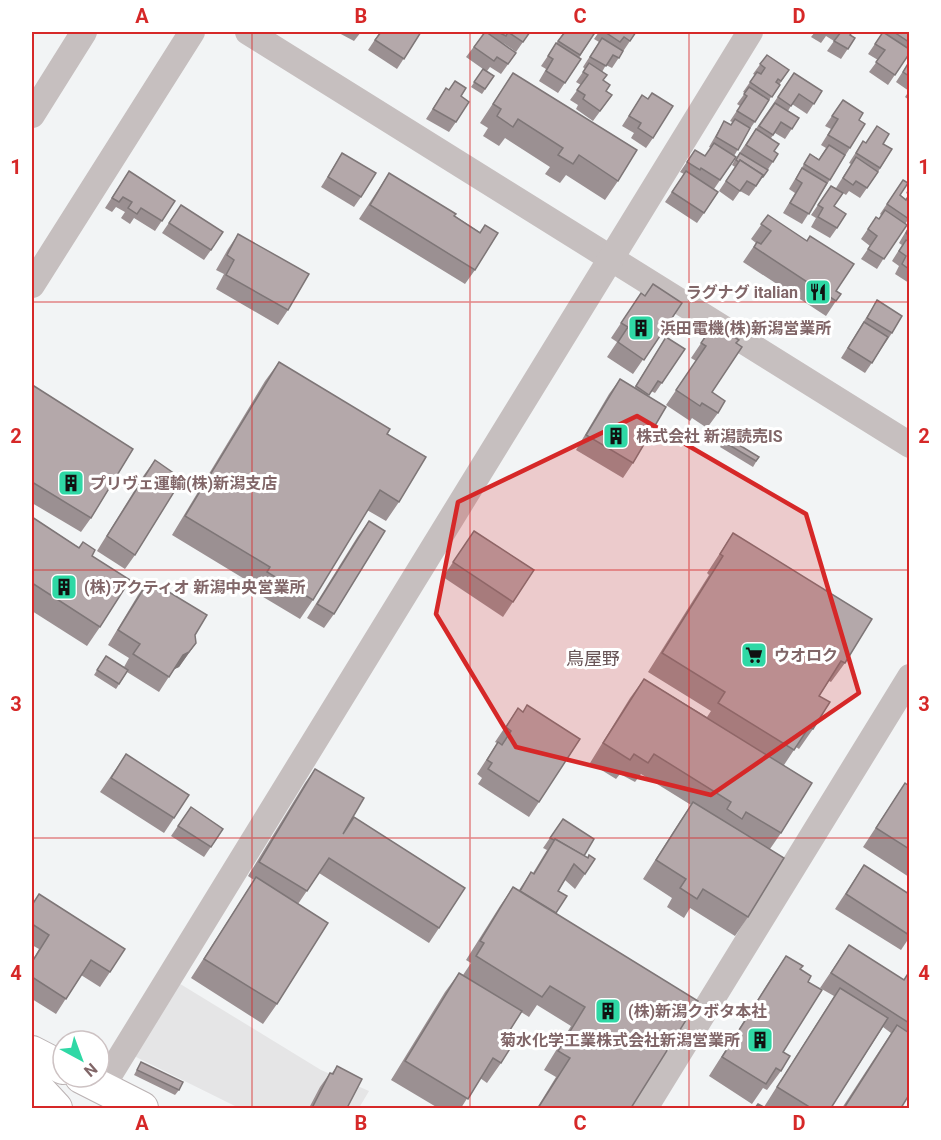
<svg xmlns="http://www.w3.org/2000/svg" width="941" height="1140" font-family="Roboto,'Noto Sans JP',sans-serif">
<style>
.built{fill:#e5e5e6}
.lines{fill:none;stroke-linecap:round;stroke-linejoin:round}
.major-casing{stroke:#bab2b3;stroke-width:34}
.minor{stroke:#c6bfbf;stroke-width:26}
.major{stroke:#fff;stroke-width:32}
.wall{fill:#9b9092}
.shaded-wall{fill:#7e7677}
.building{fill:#b4a8aa;stroke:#7e7677;stroke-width:1.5}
.marked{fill:#d62828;fill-opacity:0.2;stroke:#d62828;stroke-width:4.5;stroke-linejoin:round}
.grid{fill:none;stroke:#d62828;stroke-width:1.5;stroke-opacity:0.55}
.labels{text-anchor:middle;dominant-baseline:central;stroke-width:6;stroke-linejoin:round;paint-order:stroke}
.poi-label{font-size:16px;font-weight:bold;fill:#816668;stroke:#fff;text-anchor:start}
.neighbourhood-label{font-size:18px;fill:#675355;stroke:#fff}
.neatline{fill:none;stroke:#d62828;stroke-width:2}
.grid-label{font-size:20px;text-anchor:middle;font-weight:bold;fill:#d62828}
</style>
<rect width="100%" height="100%" fill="#f2f4f5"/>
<polygon class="built" points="177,982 321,1070 369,1091 359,1108 239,1108 132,1055"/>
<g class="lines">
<defs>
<g id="major">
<polyline points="32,1052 63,1068"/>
<polyline points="81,1077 142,1108"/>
<polyline points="32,1082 56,1108"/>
</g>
</defs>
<use href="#major" class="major-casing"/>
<g class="minor">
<polyline points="248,32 910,445"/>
<polyline points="32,115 84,32"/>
<polyline points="32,285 192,32"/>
<polyline points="102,1087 750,32"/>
<polyline points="645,1108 910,677"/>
</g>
<use href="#major" class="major"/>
</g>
<g class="wall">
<polygon points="337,32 361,32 354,41"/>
<polygon points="380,32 421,32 397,69 368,50"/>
<polygon points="485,32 530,32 516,52 502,42 516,53 501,74 490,67 487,71 494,76 482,94 471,87 483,69 466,57"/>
<polygon points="564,32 593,32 592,33 594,34 579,58 581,59 558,93 539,81 546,69 541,66"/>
<polygon points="599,32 636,32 612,68 606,65 602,72 606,91 612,95 593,121 576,109 578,105 570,100 581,85 576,82 585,69 583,67 599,42 594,39"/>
<polygon points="815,32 852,32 850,35 855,38 841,59 827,51 834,41 826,36 821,43 811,37"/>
<polygon points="883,32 909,32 909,54 888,85 869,72 878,60 868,54"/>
<polygon points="767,55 789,70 748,132 734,156 736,157 714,189 704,213 697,223 665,202 684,174 680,172 695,150 705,156 711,148 709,147 724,121 731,125 732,122 730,121 740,106 737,104 745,93 743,92 755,75 753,74"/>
<polygon points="909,62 909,100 905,97 909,91 896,82"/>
<polygon points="513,73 618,181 605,200 566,175 560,183 545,174 550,167 505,138 499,146 483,136 488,128 480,123"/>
<polygon points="794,73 822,91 807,114 792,104 788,111 799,118 785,139 775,133 771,138 774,151 778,154 763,177 749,196 740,191 733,201 719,191 735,167 732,165 736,158"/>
<polygon points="455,81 461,96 456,122 449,132 426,119 446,88 449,90"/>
<polygon points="642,95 648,99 653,138 646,148 631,138 634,133 622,126"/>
<polygon points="843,100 859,120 850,148 802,224 783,213 795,193 789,189 810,154 819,159 826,148 821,145 831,129 825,126"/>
<polygon points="863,141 866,143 883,144 892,149 878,172 860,198 849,191 846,195 843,193 834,206 837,228 830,238 811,227 816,218 811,215 831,186 836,188 851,164 849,163"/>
<polygon points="342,153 361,197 354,207 321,187"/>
<polygon points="129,171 175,201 155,231 134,218 130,224 121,218 125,212 116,207 112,212 105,208"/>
<polygon points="389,173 480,232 485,225 475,270 465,284 359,219"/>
<polygon points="903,180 900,195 906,199 909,195 906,193 909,187 909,218 877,269 861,259 870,246 861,239 876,217 879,219 881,215 880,214"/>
<polygon points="181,205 211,250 204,260 162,233"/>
<polygon points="768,215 836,291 836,301 826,316 743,262 756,243 751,239"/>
<polygon points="909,226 909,283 895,274 899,266 892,261 902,245 899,243"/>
<polygon points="238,234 288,310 278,325 216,289 224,274 216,270 228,249"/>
<polygon points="641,293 645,295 682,303 633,374 607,357 617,342 611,338"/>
<polygon points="877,300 892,333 865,373 841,358"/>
<polygon points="714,324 712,392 718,413 707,428 692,418 690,421 666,405 696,361 691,358"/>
<polygon points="666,337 685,349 655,393 651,391 648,396 633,463 623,478 576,450 609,394 620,379 634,388"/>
<polygon points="279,362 387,434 399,502 386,521 367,510 313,600 300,619 253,591 256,586 172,535 265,381"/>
<polygon points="32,389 91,518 81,532 32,503"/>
<polygon points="726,437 759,457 753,467 720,447"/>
<polygon points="155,460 135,555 125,569 97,551 144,475"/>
<polygon points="32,517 92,556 100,627 87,646 32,611"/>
<polygon points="369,521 334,614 324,628 307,618 358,536"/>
<polygon points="474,531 534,570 503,617 443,577"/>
<polygon points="733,533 845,663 831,682 829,681 819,696 813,729 799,749 796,747 784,765 781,833 770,849 748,917 735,936 690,908 684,918 667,907 672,898 643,879 680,821 691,805 641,774 635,782 620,774 616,779 590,763 630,698 644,679 707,717 711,711 648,672 709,575 707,573"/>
<polygon points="149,580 195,635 196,643 179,667 174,669 159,692 127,672 116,689 94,675 106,656 124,667 129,658 108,645 138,595"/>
<polygon points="518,708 539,802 529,817 478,784 482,778 477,774 497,743 495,742"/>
<polygon points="126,754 174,818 164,833 100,792"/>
<polygon points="315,769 343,834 439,928 429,943 319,873 298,904 277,1004 263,1024 191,978 254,880 248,876 305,783"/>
<polygon points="905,783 909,786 909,877 863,847"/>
<polygon points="191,807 223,829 204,857 171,836"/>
<polygon points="563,819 584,856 585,874 575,889 565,880 558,891 556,913 631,1108 537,1108 556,1077 544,1070 571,1026 537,1005 529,1017 521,1012 503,1041 501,1063 487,1083 480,1078 461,1108 438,1108 391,1080 445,992 459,973 463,975 471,963 466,960 500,906 513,887 519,890 531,872 533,873 547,850 543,848"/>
<polygon points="864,865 909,894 909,938 901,950 835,909"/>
<polygon points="39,894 110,972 100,987 81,975 56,1014 32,999 32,961 39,949 32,945 32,904"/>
<polygon points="849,945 904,980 909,972 909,1095 901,1108 842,1108 891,1033 883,1027 831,1108 767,1108 764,1107 834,996 820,988"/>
<polygon points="786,956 800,969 808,982 783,1052 781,1071 767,1090 763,1088 752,1104 709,1076 773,975"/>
<polygon points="141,1062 179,1090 175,1095 134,1075"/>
<polygon points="337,1066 347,1108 309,1108 320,1087 330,1073 332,1073"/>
</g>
<polygon class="shaded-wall" points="196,643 179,667 173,670 183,655"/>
<g class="building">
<polygon points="381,32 421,32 404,59 375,40"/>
<polygon points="485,32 486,32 516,53 508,64 497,57 494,61 474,47"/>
<polygon points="498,32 530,32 523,42 508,32 506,36"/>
<polygon points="565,32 590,32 594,34 580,55 558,41"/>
<polygon points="605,32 636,32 630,41 624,37 620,42"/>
<polygon points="841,32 852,32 850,35 855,38 848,49 834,41"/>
<polygon points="883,32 909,49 909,54 895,75 876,62 885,50 875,44"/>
<polygon points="894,32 909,32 909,42"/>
<polygon points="602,38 623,51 619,58 613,55 606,66 590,57"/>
<polygon points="556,43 581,59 565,83 546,71 553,59 548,56"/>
<polygon points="767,55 789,70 781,81 778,79 776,82 780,85 772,97 750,82 757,72 761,74 765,68 760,64"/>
<polygon points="909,62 909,76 903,72"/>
<polygon points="589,63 607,75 603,80 610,85 606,91 612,95 600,111 583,99 585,95 577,90 588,75 583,72"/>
<polygon points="483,69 494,76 485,89 474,82"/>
<polygon points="513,73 637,150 618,181 579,155 573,164 558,155 563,148 518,119 513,127 497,116 501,109 493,104"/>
<polygon points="794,73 822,91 814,104 799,94 791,106 778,97"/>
<polygon points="455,81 466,88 461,96 469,102 456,122 433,109 446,88 449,90"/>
<polygon points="749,87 769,100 755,122 737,111 747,96 744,94"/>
<polygon points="652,93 673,106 653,138 638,128 641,123 629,116 642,95 648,99"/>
<polygon points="843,100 863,113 859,120 865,124 850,148 828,135 838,119 832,116"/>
<polygon points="775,103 799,118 792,129 781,122 773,135 759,126"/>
<polygon points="735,119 750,128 738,150 716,137 724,121 731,125"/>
<polygon points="877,126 889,134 883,144 892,149 880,168 856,153 863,141 866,143"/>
<polygon points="756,129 779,144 774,151 778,154 773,162 746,145"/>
<polygon points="714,143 736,157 720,180 701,168 700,170 687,162 695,150 705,156"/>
<polygon points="829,145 845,155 830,180 804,164 810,154 819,160"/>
<polygon points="342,153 376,173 361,197 328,177"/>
<polygon points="740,153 768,170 763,177 762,177 763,175 740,160 739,162 736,160"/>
<polygon points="856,157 878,172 867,188 856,181 853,185 843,178"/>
<polygon points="740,160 763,175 756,186 747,181 740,191 726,181"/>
<polygon points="802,168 827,183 809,214 790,203 802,183 796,179"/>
<polygon points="129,171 175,201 162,221 141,208 137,214 128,208 132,202 123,197 119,202 112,198"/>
<polygon points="686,171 718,192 704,213 672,192"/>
<polygon points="389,173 456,214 454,216 480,233 485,225 498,233 475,270 370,205"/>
<polygon points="903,180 908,183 900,195 906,200 909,195 909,219 887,204"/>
<polygon points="831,186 843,193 834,206 846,214 837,228 818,217 823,208 818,205"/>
<polygon points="181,205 223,232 211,250 169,223"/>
<polygon points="885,210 907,225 884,259 868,249 877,236 868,229 876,217 879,219"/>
<polygon points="768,215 807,241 810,236 854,264 836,291 841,294 836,301 754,247 757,242 761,244 771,231 761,224"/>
<polygon points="909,227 909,236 906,233"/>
<polygon points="238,234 309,274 288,310 226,275 234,260 227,255"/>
<polygon points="906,240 909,242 909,269 902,264 906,256 899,251"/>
<polygon points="653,284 682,303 644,360 618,342 628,327 621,323 641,293 645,296"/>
<polygon points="877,300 902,316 892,333 867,318"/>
<polygon points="864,322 888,337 872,363 848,348"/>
<polygon points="714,324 739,340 736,343 742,347 712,392 725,401 718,413 702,403 700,406 676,390 706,346 701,343"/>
<polygon points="666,337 685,349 662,383 658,381 649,395 636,386"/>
<polygon points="279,362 390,429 387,434 426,457 399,502 380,490 313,600 267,572 270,567 185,516"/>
<polygon points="620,379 666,407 633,463 586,435"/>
<polygon points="34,386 133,449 91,518 32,482 32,390"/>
<polygon points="726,437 759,457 756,461 724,442"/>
<polygon points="155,460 182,479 135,555 107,536"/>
<polygon points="32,517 79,548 83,542 95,550 92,556 130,580 100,627 32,583"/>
<polygon points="369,521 385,531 334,614 317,604"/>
<polygon points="474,531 534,570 513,602 453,562"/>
<polygon points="733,533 872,619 845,663 841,661 819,696 830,702 813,729 809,727 794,750 718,703 725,692 662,653 723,556 720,554"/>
<polygon points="149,580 207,615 195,635 196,643 189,652 183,655 169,677 133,654 140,644 118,630"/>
<polygon points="106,656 128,670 119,684 97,670"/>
<polygon points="644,679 812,783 781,833 746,812 742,819 727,809 731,802 654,754 648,763 634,754 630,760 603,743"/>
<polygon points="527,705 580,739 539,802 488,769 492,763 487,760 498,742 502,745 511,731 506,727 518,708 523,712"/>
<polygon points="126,754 189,795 174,818 111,778"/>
<polygon points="315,769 364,798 343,834 354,817 465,888 439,928 329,858 307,891 259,862"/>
<polygon points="905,783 909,786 909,849 876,828"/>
<polygon points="693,802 784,858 748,917 703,889 697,899 680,888 686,879 656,860"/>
<polygon points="191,807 223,829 211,847 178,826"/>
<polygon points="563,819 594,839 584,856 555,839 554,840 550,838"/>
<polygon points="555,839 588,858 589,855 595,859 585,874 574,864 558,891 567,896 556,913 520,891 531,872 534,874"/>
<polygon points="864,865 909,894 909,935 846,894"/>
<polygon points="256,877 328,923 277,1004 204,959"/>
<polygon points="513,887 698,1001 631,1108 538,1108 570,1058 558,1051 585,1007 550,986 542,997 476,956 484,943 480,941"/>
<polygon points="39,894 125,949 110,972 91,960 66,999 32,977 32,962 49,935 32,924 32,905"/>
<polygon points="849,945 904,980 909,972 909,1023 831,973"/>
<polygon points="786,956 803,966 800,969 811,976 808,982 822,990 783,1052 790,1056 781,1071 776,1068 766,1084 722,1057"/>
<polygon points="459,973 522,1011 503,1041 511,1047 501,1063 493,1058 468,1099 405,1061"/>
<polygon points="840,988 888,1018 831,1108 811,1108 777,1087"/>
<polygon points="897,1025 909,1033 909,1095 901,1108 844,1108"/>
<polygon points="141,1062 183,1082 179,1090 137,1070"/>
<polygon points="337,1066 362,1079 347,1108 312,1108 330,1073 333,1074"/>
<polygon points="758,1104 766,1108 755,1108"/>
</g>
<path class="marked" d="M637,416l169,98 53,179 -148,102 -195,-48 -80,-133 22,-112z"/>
<path class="grid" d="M252,32v1076M470,32v1076M689,32v1076M32,302h878M32,570h878M32,838h878"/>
<defs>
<symbol id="restaurant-square" viewBox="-11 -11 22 22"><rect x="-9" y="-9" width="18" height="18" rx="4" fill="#2fd8a5" stroke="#fff"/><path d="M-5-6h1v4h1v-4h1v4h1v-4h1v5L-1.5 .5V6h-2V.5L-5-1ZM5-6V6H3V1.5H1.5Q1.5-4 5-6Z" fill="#111"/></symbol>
<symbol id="building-square" viewBox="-11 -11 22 22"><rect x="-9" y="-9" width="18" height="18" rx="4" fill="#2fd8a5" stroke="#fff"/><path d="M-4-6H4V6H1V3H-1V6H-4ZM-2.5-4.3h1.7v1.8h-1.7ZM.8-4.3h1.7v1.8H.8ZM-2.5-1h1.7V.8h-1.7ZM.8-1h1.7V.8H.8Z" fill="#111"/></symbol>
<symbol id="supermarket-square" viewBox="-11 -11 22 22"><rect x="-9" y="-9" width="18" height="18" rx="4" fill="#2fd8a5" stroke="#fff"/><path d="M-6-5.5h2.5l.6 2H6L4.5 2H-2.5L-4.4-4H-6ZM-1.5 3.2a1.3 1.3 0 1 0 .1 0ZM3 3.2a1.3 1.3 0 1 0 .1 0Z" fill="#111"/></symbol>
</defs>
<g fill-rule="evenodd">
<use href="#restaurant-square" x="803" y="277" width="30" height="30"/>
<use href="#building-square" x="626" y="313" width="30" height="30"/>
<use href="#building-square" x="601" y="421" width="30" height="30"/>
<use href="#building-square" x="56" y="468" width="30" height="30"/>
<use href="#building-square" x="49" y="572" width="30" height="30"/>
<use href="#supermarket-square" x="739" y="640" width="30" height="30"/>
<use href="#building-square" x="593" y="996" width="30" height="30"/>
<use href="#building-square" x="745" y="1025" width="30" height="30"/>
</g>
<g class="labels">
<g class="poi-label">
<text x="798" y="292" text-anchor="end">ラグナグ italian</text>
<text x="660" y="328">浜田電機(株)新潟営業所</text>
<text x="636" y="436">株式会社 新潟読売IS</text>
<text x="90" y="483">プリヴェ運輸(株)新潟支店</text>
<text x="84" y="587">(株)アクティオ 新潟中央営業所</text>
<text x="774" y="655">ウオロク</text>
<text x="628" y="1011">(株)新潟クボタ本社</text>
<text x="740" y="1040" text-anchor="end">菊水化学工業株式会社新潟営業所</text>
</g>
<g class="neighbourhood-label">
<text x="593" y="658">鳥屋野</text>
</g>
</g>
<rect width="941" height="1140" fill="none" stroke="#ffffff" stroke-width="66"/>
<g transform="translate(81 1059) rotate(139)"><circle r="28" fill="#ffffff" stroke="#cdc2c3" stroke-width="1.5"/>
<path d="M0-4.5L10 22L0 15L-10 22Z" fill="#2fd8a5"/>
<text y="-9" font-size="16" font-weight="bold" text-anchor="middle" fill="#816668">N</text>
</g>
<rect x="33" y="33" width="875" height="1074" class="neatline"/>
<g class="grid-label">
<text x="142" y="23">A</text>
<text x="361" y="23">B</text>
<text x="580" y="23">C</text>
<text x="799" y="23">D</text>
<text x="16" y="174">1</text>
<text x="924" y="174">1</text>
<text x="16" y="443">2</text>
<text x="924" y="443">2</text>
<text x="16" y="711">3</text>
<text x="924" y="711">3</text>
<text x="16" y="980">4</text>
<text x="924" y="980">4</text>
<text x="142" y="1130">A</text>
<text x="361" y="1130">B</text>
<text x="580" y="1130">C</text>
<text x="799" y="1130">D</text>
</g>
</svg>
